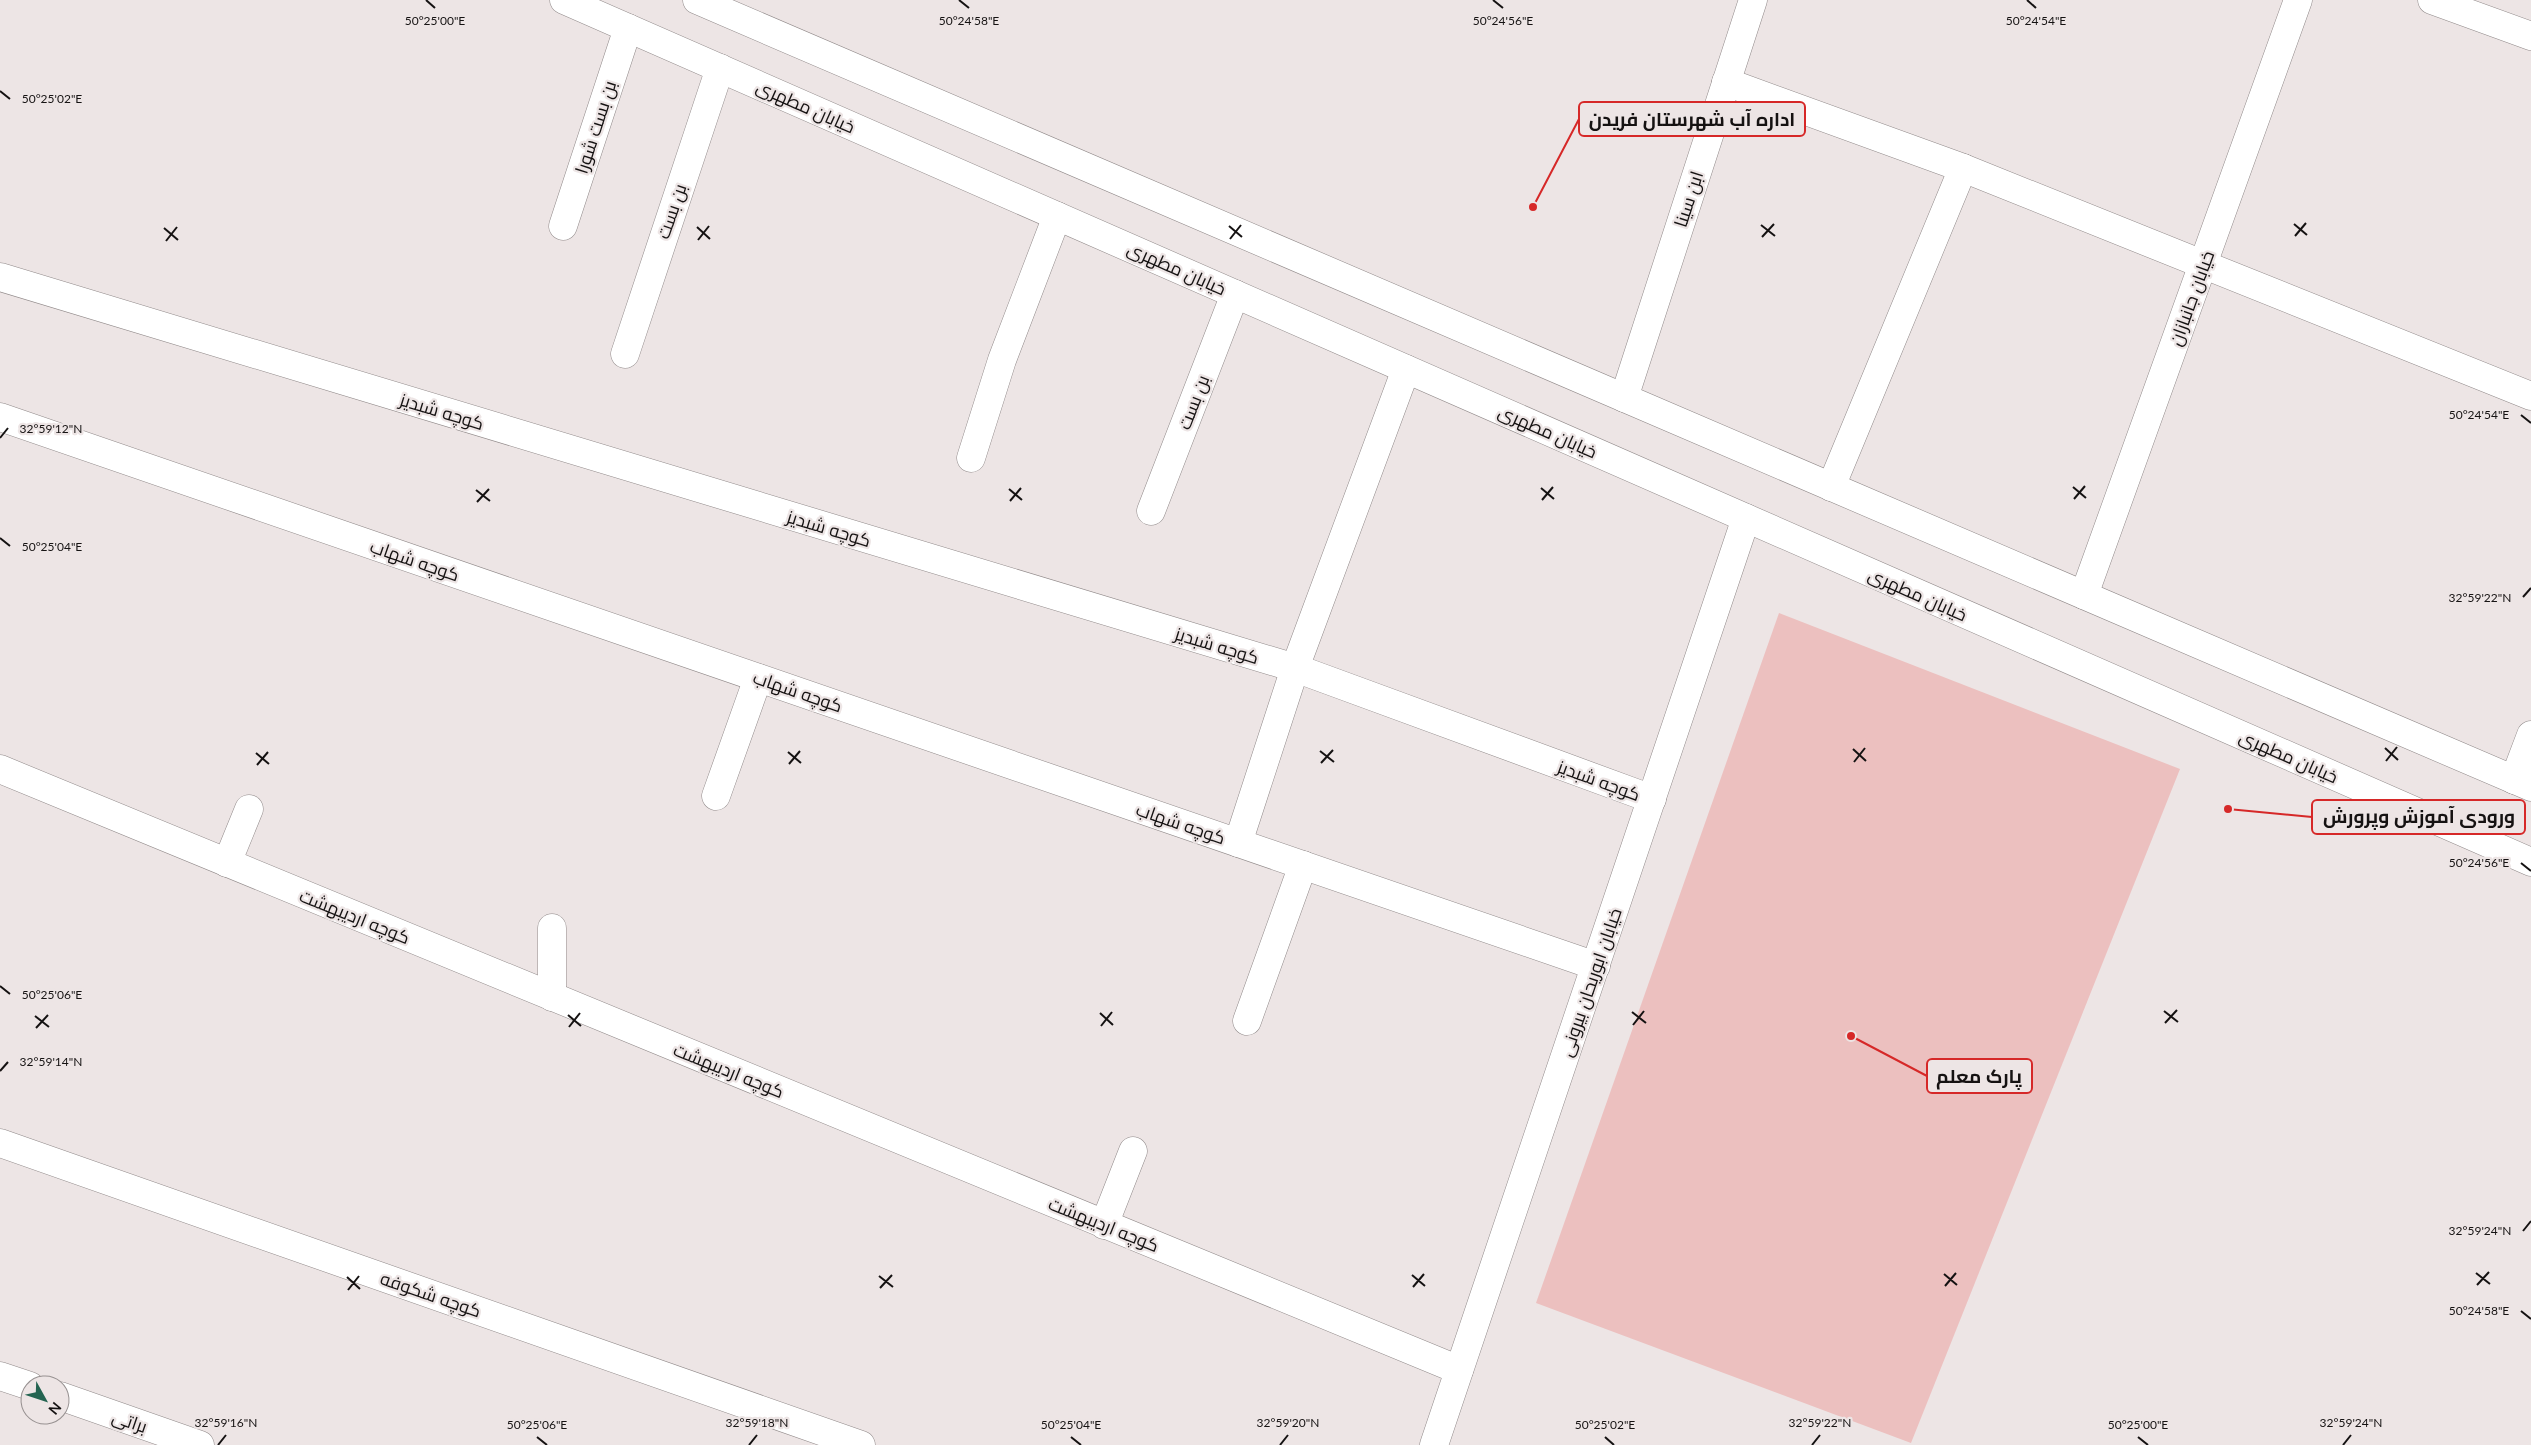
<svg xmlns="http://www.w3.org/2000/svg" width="2531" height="1445" font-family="Lato,Cairo,sans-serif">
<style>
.green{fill:#ecc0bf}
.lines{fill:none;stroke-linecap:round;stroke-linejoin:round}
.street-casing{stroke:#918a8a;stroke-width:29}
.secondary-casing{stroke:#918a8a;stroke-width:29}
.street{stroke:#fff;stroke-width:28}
.secondary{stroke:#fff;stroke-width:28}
.ticks{fill:none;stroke:#151212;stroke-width:2}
.labels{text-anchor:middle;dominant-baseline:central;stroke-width:4.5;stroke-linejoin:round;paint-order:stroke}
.street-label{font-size:18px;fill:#151212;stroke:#ede5e5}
.ticks-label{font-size:12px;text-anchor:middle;fill:#151212;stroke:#ede5e5;stroke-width:4.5;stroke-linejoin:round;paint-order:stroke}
.leader{fill:none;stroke:#d62828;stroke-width:2}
.callout-dot{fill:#d62828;stroke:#ede5e5;stroke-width:2}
.callout{fill:#ede5e5;stroke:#d62828;stroke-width:2}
.callout-label{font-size:19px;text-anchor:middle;font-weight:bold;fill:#151212}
</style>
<rect width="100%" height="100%" fill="#ede5e5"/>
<polygon class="green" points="1779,613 2180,769 1911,1443 1536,1303"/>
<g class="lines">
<defs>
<g id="street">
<polyline points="2432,0 2531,36"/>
<polyline points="1726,82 1963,168 2531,396"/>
<polyline points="563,226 628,28"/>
<polyline points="0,277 1295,668 1652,799"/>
<polyline points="625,354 720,68"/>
<polyline points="1624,398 1753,0"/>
<polyline points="0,417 1596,966"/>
<polyline points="971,458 1002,360 1057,216"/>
<polyline points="1831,487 1963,168"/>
<polyline points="1151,511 1235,294"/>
<polyline points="2084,595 2298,0"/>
<polyline points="0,769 1459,1370"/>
<polyline points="2514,780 2531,735"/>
<polyline points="716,796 758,678"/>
<polyline points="1238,843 1295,668 1406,369"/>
<polyline points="227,863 249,809"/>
<polyline points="552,997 552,928"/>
<polyline points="1247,1021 1303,865"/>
<polyline points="0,1143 861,1445"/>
<polyline points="1104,1225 1133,1151"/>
<polyline points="0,1376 30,1386"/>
<polyline points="60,1396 200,1445"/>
<polyline points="1434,1445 1746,518"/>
</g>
<g id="secondary">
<polyline points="564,0 2531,862"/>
<polyline points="697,0 2531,787"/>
</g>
</defs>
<use href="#street" class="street-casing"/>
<use href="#secondary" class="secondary-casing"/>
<use href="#street" class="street"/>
<use href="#secondary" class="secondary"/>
</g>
<path class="ticks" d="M426,0l9,8M959,0l10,8M1493,0l10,8M2027,0l9,8M0,91l10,8M2294,224l13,11M1761,225l14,11M1229,226l13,11M697,227l13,12M164,228l14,12M2295,236l11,-13M1762,237l12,-13M1230,239l11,-14M698,240l11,-14M166,241l11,-14M2521,415l10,8M0,438l8,-10M2073,487l13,11M1541,488l13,11M1009,489l13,11M476,490l14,11M2074,499l11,-13M1542,500l11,-13M1010,501l11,-13M477,502l12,-13M0,538l10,8M2523,597l8,-9M2385,748l13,12M1853,749l13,12M1320,751l14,11M788,752l13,11M256,753l13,11M2386,761l11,-14M1854,762l11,-14M1321,763l12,-13M789,764l11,-13M257,765l11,-13M2521,863l10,8M0,986l10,8M2164,1011l14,11M1632,1012l14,11M1100,1013l13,12M568,1015l13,11M35,1016l14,11M2165,1023l12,-13M1633,1025l11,-14M1101,1026l11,-14M569,1027l11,-14M36,1028l12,-13M0,1071l8,-9M2523,1231l8,-10M2476,1273l14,11M1944,1274l13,11M1412,1275l13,11M879,1276l14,11M347,1277l13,12M2477,1285l12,-13M1945,1286l11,-13M1413,1287l11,-13M880,1288l12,-13M348,1290l11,-14M2521,1311l10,8M537,1437l10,8M1071,1437l10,8M1605,1437l9,8M2138,1437l10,8M218,1445l8,-10M749,1445l8,-10M1280,1445l8,-10M1812,1445l8,-10M2343,1445l8,-10"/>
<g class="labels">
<g class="street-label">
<text transform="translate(806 106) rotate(24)">خیابان مطهری</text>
<text transform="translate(595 127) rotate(-72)">بن بست شورا</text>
<text transform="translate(1688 199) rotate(-72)">ابن سینا</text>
<text transform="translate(671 211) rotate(-71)">بن بست</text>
<text transform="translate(1177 268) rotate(24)">خیابان مطهری</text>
<text transform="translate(2191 298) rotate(-70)">خیابان جانبازان</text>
<text transform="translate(1193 402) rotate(-69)">بن بست</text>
<text transform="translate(442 411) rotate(17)">کوچه شبدیز</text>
<text transform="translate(1548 431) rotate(24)">خیابان مطهری</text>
<text transform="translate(829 528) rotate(17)">کوچه شبدیز</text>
<text transform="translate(415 560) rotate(19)">کوچه شهاب</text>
<text transform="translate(1918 594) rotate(24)">خیابان مطهری</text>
<text transform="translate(1217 645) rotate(17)">کوچه شبدیز</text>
<text transform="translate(798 691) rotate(19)">کوچه شهاب</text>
<text transform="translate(2289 756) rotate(24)">خیابان مطهری</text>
<text transform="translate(1599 780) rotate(20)">کوچه شبدیز</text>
<text transform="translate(1181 823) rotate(19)">کوچه شهاب</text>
<text transform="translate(355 916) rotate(22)">کوچه اردیبهشت</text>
<text transform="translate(1590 982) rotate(-71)">خیابان ابوریحان بیرونی</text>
<text transform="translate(729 1070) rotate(22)">کوچه اردیبهشت</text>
<text transform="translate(1104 1224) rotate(22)">کوچه اردیبهشت</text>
<text transform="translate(431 1294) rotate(19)">کوچه شکوفه</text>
<text transform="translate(130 1421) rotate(19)">براتی</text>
</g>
</g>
<g class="ticks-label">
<text x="435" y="25">50°25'00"E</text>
<text x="969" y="25">50°24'58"E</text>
<text x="1503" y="25">50°24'56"E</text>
<text x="2036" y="25">50°24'54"E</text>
<text x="52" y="103">50°25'02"E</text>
<text x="2479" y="419">50°24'54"E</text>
<text x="51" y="433">32°59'12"N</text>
<text x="52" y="551">50°25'04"E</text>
<text x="2480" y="602">32°59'22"N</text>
<text x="2479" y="867">50°24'56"E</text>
<text x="52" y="999">50°25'06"E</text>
<text x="51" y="1066">32°59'14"N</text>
<text x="2480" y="1235">32°59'24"N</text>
<text x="2479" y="1315">50°24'58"E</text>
<text x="226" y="1427">32°59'16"N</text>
<text x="757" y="1427">32°59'18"N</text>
<text x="1288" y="1427">32°59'20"N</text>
<text x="1820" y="1427">32°59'22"N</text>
<text x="2351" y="1427">32°59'24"N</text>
<text x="537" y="1429">50°25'06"E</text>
<text x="1071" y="1429">50°25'04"E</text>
<text x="1605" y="1429">50°25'02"E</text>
<text x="2138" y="1429">50°25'00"E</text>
</g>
<path class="leader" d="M1533 207L1579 119M2228 809L2312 817M1851 1036L1927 1076"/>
<g class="callout-dot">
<circle cx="1533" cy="207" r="5"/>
<circle cx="2228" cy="809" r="5"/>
<circle cx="1851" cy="1036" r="5"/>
</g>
<g class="callout">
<rect x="1579" y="102" width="226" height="34" rx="5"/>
<rect x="2312" y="800" width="213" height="34" rx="5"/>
<rect x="1927" y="1059" width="105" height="34" rx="5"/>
</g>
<g class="callout-label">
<text x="1692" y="126">اداره آب شهرستان فریدن</text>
<text x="2419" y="823">ورودی آموزش وپرورش</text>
<text x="1979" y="1083">پارک معلم</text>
</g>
<g transform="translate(45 1400) rotate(130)"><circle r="24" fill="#ede5e5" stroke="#979191"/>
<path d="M0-4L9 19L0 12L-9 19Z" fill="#246451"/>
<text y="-8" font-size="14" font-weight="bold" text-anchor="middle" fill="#151212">N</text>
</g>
</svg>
